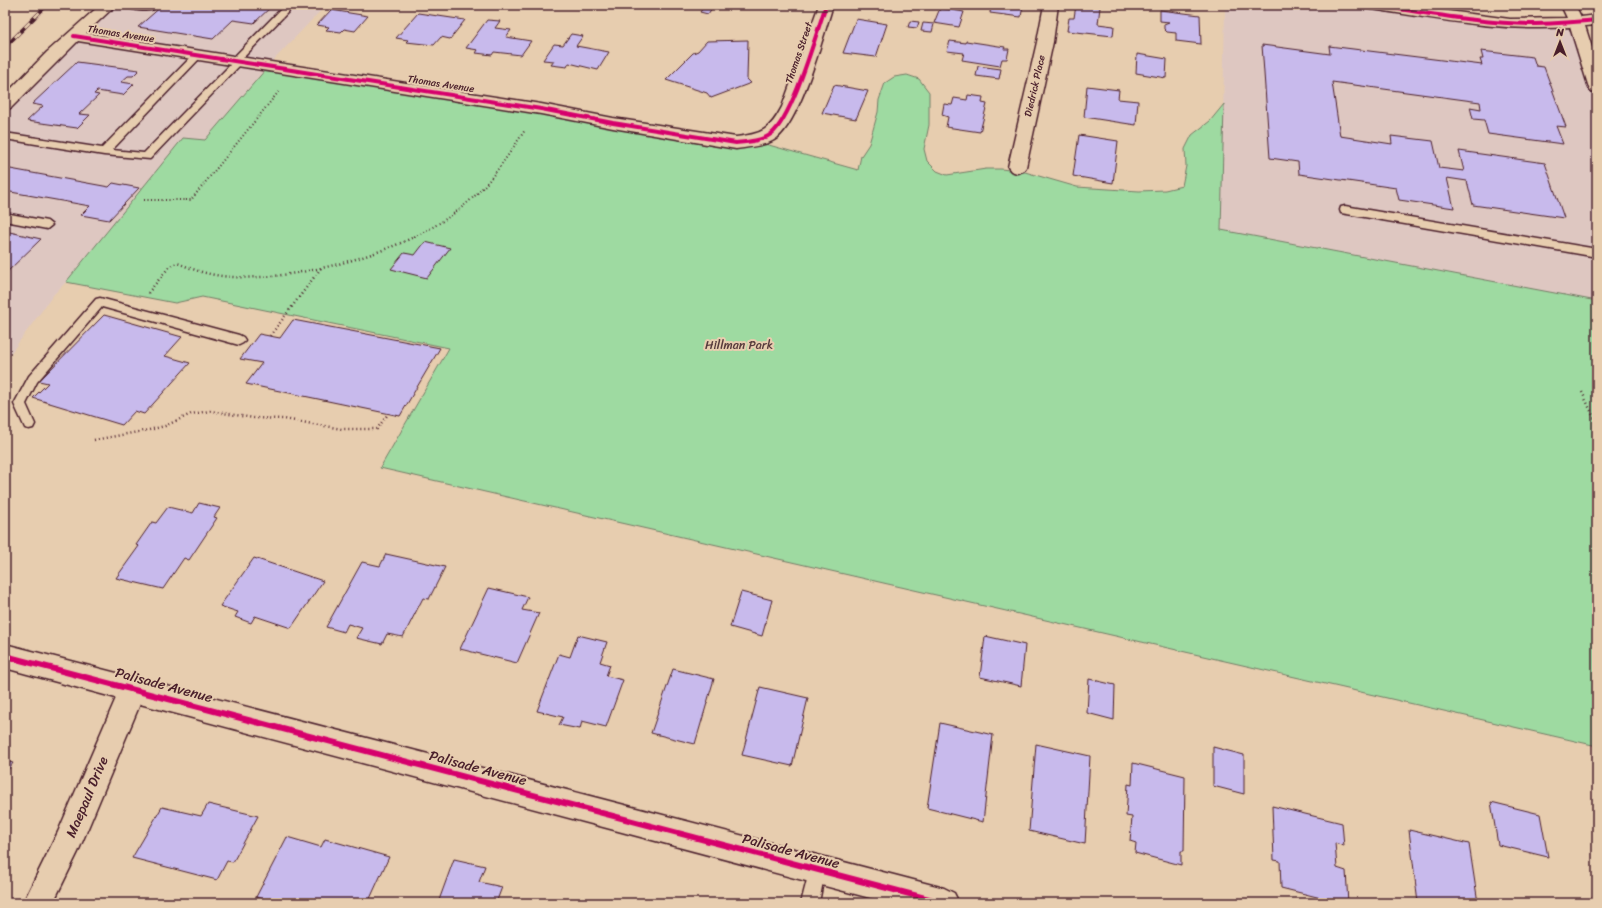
<svg xmlns="http://www.w3.org/2000/svg" width="1602" height="908" font-family="Sriracha,sans-serif">
<style>
.built{fill:#dec7c1}
.green{fill:#9edaa1;stroke:#747c66}
.building{fill:#c8baec;stroke:#4a1f2b}
.lines{fill:none;stroke-linecap:round;stroke-linejoin:round}
.lane-casing{stroke:#4a1f2b;stroke-width:3}
.street-casing{stroke:#4a1f2b;stroke-width:3}
.path-far1{stroke:#4a1f2b;stroke-width:2;stroke-dasharray:1 2.5;stroke-linecap:butt}
.path{stroke:#4a1f2b;stroke-width:2.5;stroke-dasharray:1 3;stroke-linecap:butt}
.lane{fill:#e7cdaf;fill-rule:evenodd}
.street{fill:#e7cdaf;fill-rule:evenodd}
.rail-casing{stroke:#4a1f2b;stroke-width:3.5}
.rail{stroke:#e7cdaf;stroke-width:2.5;stroke-dasharray:7;stroke-linecap:butt}
.cycleway-far1-casing{stroke:#e7cdaf;stroke-width:6}
.cycleway-casing{stroke:#e7cdaf;stroke-width:8}
.cycleway-far1{stroke:#d6006c;stroke-width:4}
.cycleway{stroke:#d6006c;stroke-width:6}
.labels{text-anchor:middle;dominant-baseline:central;stroke-width:4;stroke-linejoin:round;paint-order:stroke}
.far-street-label{font-size:10px;fill:#4a1f2b;stroke:#e7cdaf}
.park-label{font-size:12px;fill:#573b3d;stroke:#e7cdaf}
.near-street-label{font-size:14px;fill:#4a1f2b;stroke:#e7cdaf}
</style>
<rect width="100%" height="100%" fill="#e7cdaf"/>
<filter id="ink" filterUnits="userSpaceOnUse"><feTurbulence type="fractalNoise" baseFrequency=".025" numOctaves="2"/><feDisplacementMap in="SourceGraphic" scale="8" xChannelSelector="R" yChannelSelector="G"/><feConvolveMatrix kernelMatrix="1 2 1 2 8 2 1 2 1" color-interpolation-filters="sRGB"/></filter>
<g filter="url(#ink)">
<g class="built">
<polygon points="109,5 326,5 268,66 205,140 183,138 66,282 54,294 5,361 5,104"/>
<polygon points="1225,5 1356,5 1461,22 1571,25 1597,94 1597,301 1221,230"/>
</g>
<polygon class="green" points="266,69 758,142 858,170 861,156 869,144 878,112 879,100 885,83 894,77 907,75 919,79 929,92 929,125 924,149 927,161 937,171 947,175 986,169 1001,169 1025,172 1077,187 1139,191 1165,190 1182,186 1186,166 1185,149 1192,135 1210,121 1224,104 1221,230 1597,301 1597,746 380,468 449,348 202,297 175,303 66,282 183,138 205,140"/>
<g class="building">
<polygon points="163,5 273,5 254,23 233,20 213,39 138,27"/>
<polygon points="705,5 720,5 717,10 712,8 708,14 700,12"/>
<polygon points="991,5 1023,5 1021,17 990,13"/>
<polygon points="1076,5 1100,7 1098,24 1114,26 1113,36 1067,31 1069,18 1074,18"/>
<polygon points="940,8 964,12 959,27 934,23"/>
<polygon points="331,10 368,16 355,31 344,29 341,32 326,30 329,27 317,25"/>
<polygon points="1160,10 1200,15 1201,44 1176,41 1176,33 1167,32 1164,29 1164,24 1169,22 1160,21"/>
<polygon points="418,13 465,20 450,39 441,37 434,45 406,42 408,40 396,38"/>
<polygon points="856,19 887,24 876,57 843,53"/>
<polygon points="487,20 500,21 495,28 511,30 506,37 531,41 521,55 494,52 492,55 476,53 478,50 466,48"/>
<polygon points="910,21 919,22 917,28 908,27"/>
<polygon points="923,23 934,24 932,32 921,31"/>
<polygon points="571,34 583,36 576,46 609,52 598,70 569,63 567,67 551,65 554,61 543,60 554,44 563,45"/>
<polygon points="748,40 747,79 751,83 711,98 707,93 666,80 693,53 698,51 707,41"/>
<polygon points="950,41 966,43 966,41 1005,47 1004,49 1009,49 1007,59 1002,59 1000,66 962,60 964,53 947,51"/>
<polygon points="1262,45 1330,54 1329,46 1482,65 1480,59 1483,59 1481,51 1533,57 1536,66 1544,67 1566,127 1556,126 1563,144 1488,134 1484,120 1473,119 1470,107 1481,109 1480,102 1332,82 1340,136 1392,144 1391,136 1433,141 1439,168 1464,171 1459,151 1545,163 1564,218 1473,205 1467,181 1447,178 1454,208 1399,200 1396,188 1299,174 1298,162 1270,158"/>
<polygon points="1137,54 1167,59 1166,78 1136,73"/>
<polygon points="77,62 139,70 133,76 128,76 121,82 134,84 123,95 97,91 94,94 99,95 79,114 90,115 77,128 27,121 43,106 32,104"/>
<polygon points="978,66 1001,69 999,79 976,76"/>
<polygon points="834,85 868,91 856,119 822,113"/>
<polygon points="1087,86 1119,90 1118,99 1138,101 1136,125 1084,117"/>
<polygon points="968,95 983,97 982,103 987,104 980,132 946,127 948,117 942,115 944,104 952,105 954,98 967,100"/>
<polygon points="1079,135 1118,141 1113,183 1073,176"/>
<polygon points="5,168 109,187 113,183 139,188 109,220 81,215 90,206 5,191"/>
<polygon points="5,231 41,239 5,274"/>
<polygon points="425,242 450,248 427,278 391,269 404,253 415,255"/>
<polygon points="104,315 182,337 165,356 190,363 144,414 135,411 122,425 33,398 48,383 39,381"/>
<polygon points="293,320 440,348 400,416 246,384 262,363 240,359 259,334 280,338"/>
<polygon points="199,503 220,508 214,517 217,518 189,560 184,558 163,589 116,578 139,546 136,545 152,522 156,523 168,507 193,513"/>
<polygon points="386,554 445,567 429,599 423,598 403,637 387,634 382,644 356,638 362,628 348,624 344,632 326,627 362,562 380,566"/>
<polygon points="254,558 323,581 291,628 255,616 251,623 235,617 238,612 220,606"/>
<polygon points="489,588 528,597 522,610 539,613 517,663 460,649"/>
<polygon points="741,592 772,600 762,636 730,627"/>
<polygon points="578,635 607,642 600,662 610,665 606,676 623,680 606,727 582,721 580,729 559,725 563,717 537,711 559,654 570,657"/>
<polygon points="985,636 1025,645 1021,686 980,677"/>
<polygon points="673,669 714,679 695,744 651,733"/>
<polygon points="1089,679 1115,685 1114,720 1087,713"/>
<polygon points="760,687 808,698 792,766 742,755"/>
<polygon points="940,723 993,735 983,822 927,808"/>
<polygon points="1036,744 1090,756 1085,844 1029,831"/>
<polygon points="1213,747 1244,755 1244,794 1213,786"/>
<polygon points="5,761 13,763 5,774"/>
<polygon points="1133,763 1185,776 1184,851 1181,851 1181,865 1135,853 1136,843 1130,841 1132,817 1126,816 1128,784 1132,785"/>
<polygon points="1491,802 1540,814 1548,857 1498,845"/>
<polygon points="208,804 258,816 233,862 227,861 217,880 132,858 162,807 201,816"/>
<polygon points="1272,806 1342,823 1344,846 1335,843 1337,868 1346,871 1348,903 1341,903 1281,888 1280,861 1274,860"/>
<polygon points="1409,830 1469,844 1478,903 1418,903"/>
<polygon points="287,837 321,847 325,839 389,857 368,903 278,903 256,897"/>
<polygon points="454,859 485,866 479,882 502,887 496,903 438,903"/>
</g>
<g class="lines">
<defs>
<g id="lane">
<path d="M123,5h25l7,3c-5,5 -27,2 -32,-3z"/>
<polygon points="286,6 290,9 289,11 241,60 243,62 241,64 150,159 104,155 5,139 5,133 102,148 194,54 200,54 200,58 112,150 144,153 231,64 229,62 231,60 283,7"/>
<polygon points="1345,206 1597,249 1597,257 1341,213 1340,210 1341,207"/>
<polygon points="5,213 47,221 52,225 47,229 5,221"/>
<polygon points="100,298 239,335 243,337 245,340 243,343 239,345 102,307 37,382 26,404 35,424 33,428 29,429 25,428 14,404 29,376 96,299"/>
<polygon points="817,862 823,864 825,870 819,903 801,903 811,864"/>
</g>
<g id="street">
<path d="M100,5h16l-30,28 455,71 72,14 123,19c26,-3 34,-7 46,-30l37,-102h14c-10,32 -32,114 -56,133 -10,8 -28,9 -41,11l-123,-21 -72,-14 -463,-73 -67,67 -6,1v-14l42,-43z"/>
<polygon points="1044,5 1058,5 1053,42 1026,167 1023,171 1017,173 1011,171 1008,167 1037,42"/>
<path d="M1364,5h38l108,14 57,-1 -6,-13h14l6,12 16,-2v10l-12,1 12,37v30l-6,-1 -2,-4 -19,-61c-67,5 -133,-8 -199,-18l-5,-1z"/>
<polygon points="5,644 944,888 954,893 959,903 889,903 140,704 78,852 53,903 23,903 58,832 116,698 5,668"/>
</g>
</defs>
<use href="#lane" class="lane-casing"/>
<use href="#street" class="street-casing"/>
<g class="path-far1">
<polyline points="144,200 191,200 280,90"/>
<path d="M414,237c58,-29 76,-54 111,-107"/>
</g>
<g class="path">
<path d="M148,293l22,-27 7,-3c9,3 19,8 29,10 58,15 157,-11 210,-37"/>
<polyline points="270,336 321,268"/>
<polyline points="1582,392 1597,424"/>
<polyline points="94,440 149,430 165,426 191,414 210,411 254,418 284,419 342,429 377,429 388,414"/>
</g>
<use href="#lane" class="lane"/>
<use href="#street" class="street"/>
<defs>
<polyline id="rail" points="5,47 47,5"/>
</defs>
<use href="#rail" class="rail-casing"/>
<use href="#rail" class="rail"/>
<defs>
<g id="cycleway-far1">
<path d="M1371,5c53,7 105,18 159,19 22,0 45,-2 67,-4"/>
<path d="M74,36l467,73 72,14 123,20c11,-1 26,-2 35,-9 22,-17 45,-100 55,-129"/>
</g>
<polyline id="cycleway" points="5,656 944,903"/>
</defs>
<use href="#cycleway-far1" class="cycleway-far1-casing"/>
<use href="#cycleway" class="cycleway-casing"/>
<use href="#cycleway-far1" class="cycleway-far1"/>
<use href="#cycleway" class="cycleway"/>
</g>
</g>
<g class="labels">
<g class="far-street-label">
<text transform="translate(121 34) rotate(9)">Thomas Avenue</text>
<text transform="translate(799 53) rotate(-71)">Thomas Street</text>
<text transform="translate(441 84) rotate(9)">Thomas Avenue</text>
<text transform="translate(1035 86) rotate(-77)">Diedrick Place</text>
</g>
<g class="park-label">
<text x="739" y="345">Hillman Park</text>
</g>
<g class="near-street-label">
<text transform="translate(164 685) rotate(15)">Palisade Avenue</text>
<text transform="translate(478 768) rotate(15)">Palisade Avenue</text>
<text transform="translate(87 797) rotate(-67)">Maepaul Drive</text>
<text transform="translate(791 851) rotate(15)">Palisade Avenue</text>
</g>
</g>
<rect width="1602" height="908" fill="none" stroke="#e7cdaf" stroke-width="20"/>
<rect x="10" y="10" width="1582" height="888" fill="none" stroke="#4a1f2b" stroke-width="1.5" filter="url(#ink)"/>
<g transform="translate(1560 42)" stroke="#e7cdaf" stroke-width="3" paint-order="stroke">
<path d="M0-3L7 15L0 10L-7 15Z" fill="#4a1f2b"/>
<text y="-6" font-size="11" font-weight="bold" text-anchor="middle" fill="#4a1f2b">N</text>
</g>
</svg>
